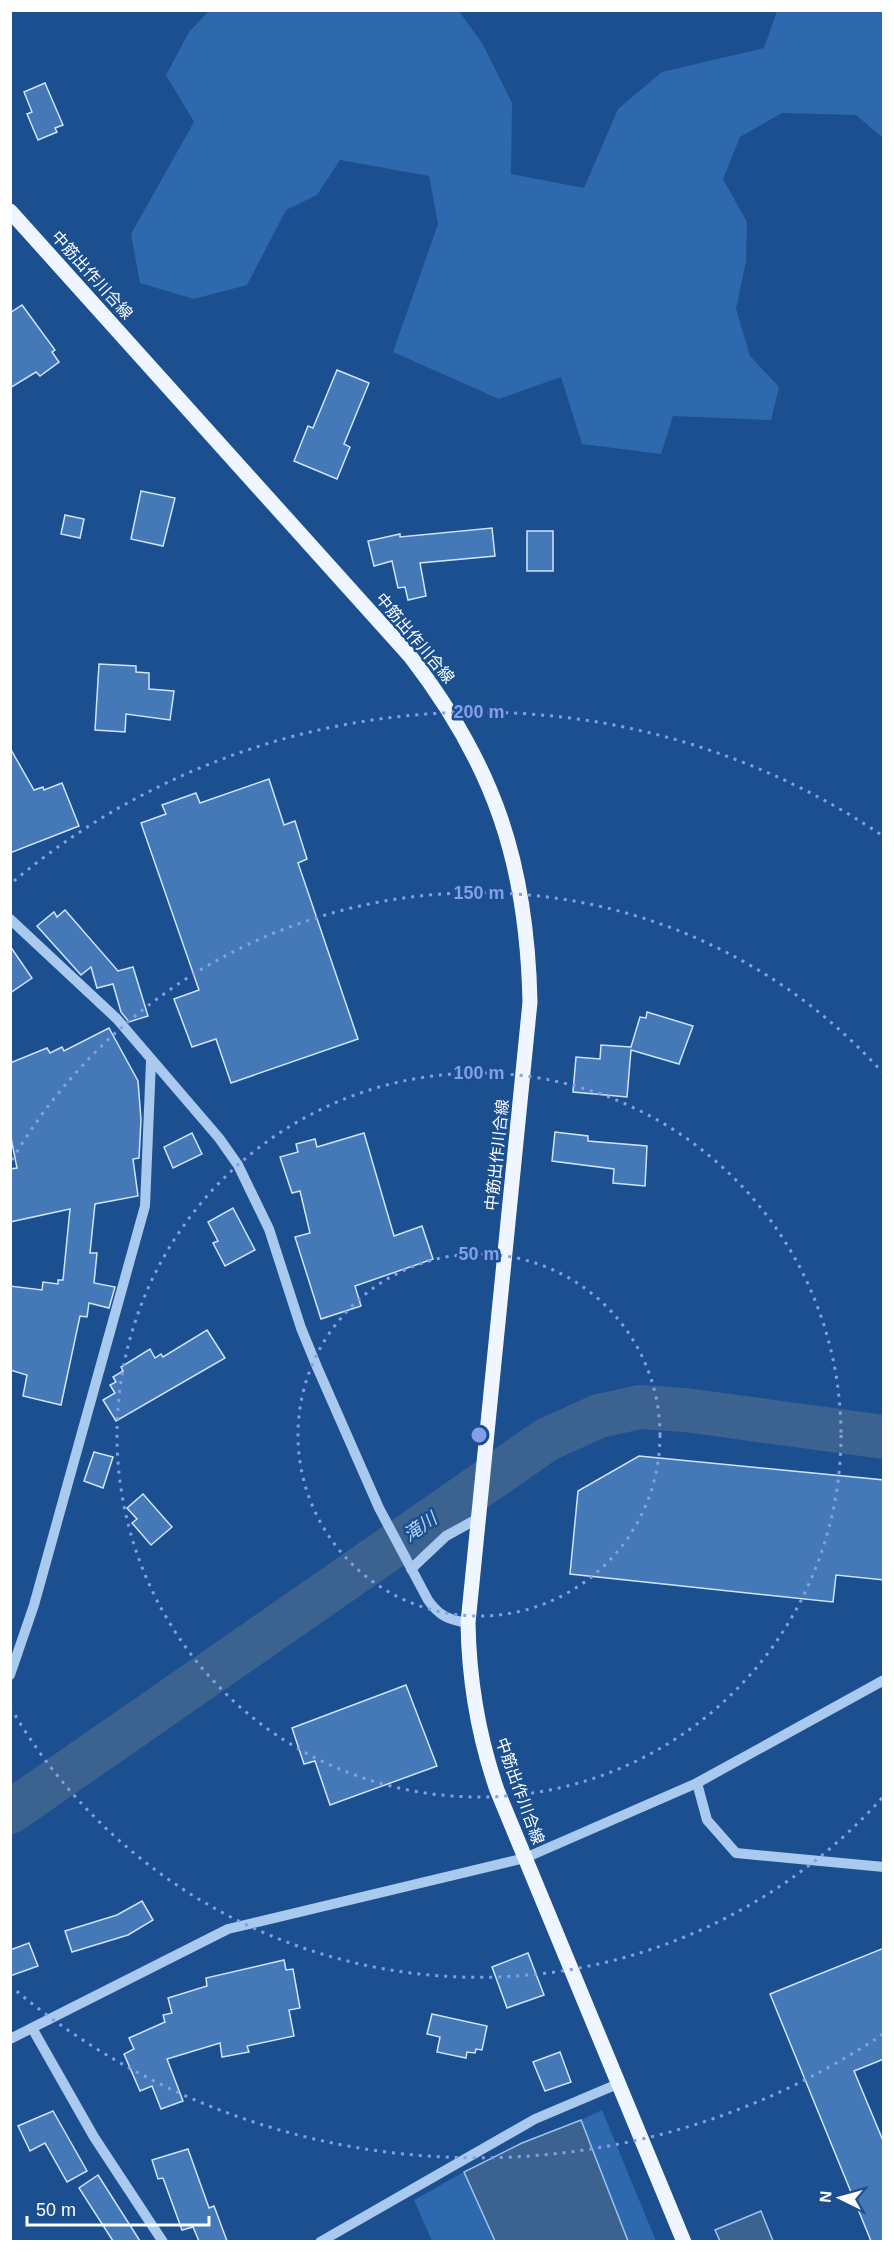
<svg xmlns="http://www.w3.org/2000/svg" width="894" height="2252" font-family="Helvetica,'Noto Sans JP',sans-serif">
<style>
.green{fill:#2e69ad}
.water{fill:#3c6290;stroke:#9cc4f0;stroke-width:1.5}
.lines{fill:none;stroke-linecap:round;stroke-linejoin:round}
.river{stroke:#3c6290;stroke-width:44}
.building{fill:#4478b7;stroke:#cfe3fa;stroke-width:1.5}
.minor{stroke:#a9c9ee;stroke-width:10}
.major{stroke:#f0f6ff;stroke-width:15}
.ring{fill:none;stroke:#839eea;stroke-width:3;stroke-dasharray:3 6}
.labels{text-anchor:middle;dominant-baseline:central;stroke-width:5;stroke-linejoin:round;paint-order:stroke}
.street-label{font-size:16px;fill:#fff;stroke:#1b4f8f}
.water-label{font-size:18px;font-style:italic;fill:#b5d3f5;stroke:#1b4f8f}
.centre{fill:#839eea;stroke:#1b4f8f;stroke-width:3}
.ring-label{font-size:18px;text-anchor:middle;font-weight:bold;fill:#839eea;stroke:#1b4f8f;stroke-width:5;stroke-linejoin:round;paint-order:stroke}
</style>
<rect width="100%" height="100%" fill="#1b4f8f"/>
<g class="green">
<polygon points="209,11 459,11 482,43 512,103 511,174 584,188 618,109 662,72 764,48 777,11 883,11 883,138 856,115 782,113 740,137 723,179 747,222 746,261 736,309 750,356 779,387 771,420 673,416 661,454 582,444 561,377 499,399 393,352 438,224 429,176 340,160 317,195 286,210 247,285 194,299 140,283 131,234 194,122 166,75 189,32"/>
<polygon points="602,2110 656,2241 628,2241 581,2120"/>
<polygon points="464,2172 495,2241 432,2241 414,2200"/>
</g>
<g class="water">
<polygon points="581,2120 628,2241 495,2241 464,2172 522,2143"/>
<polygon points="761,2211 773,2241 720,2241 715,2230"/>
</g>
<g class="lines">
<polyline class="river" points="10,1812 546,1440 599,1416 640,1407 685,1410 884,1437"/>
</g>
<g class="building">
<polygon points="45,83 63,125 55,128 57,132 38,140 27,114 32,112 24,92"/>
<polygon points="22,305 55,350 52,352 59,362 40,376 36,372 10,388 10,313"/>
<polygon points="337,370 369,383 344,444 350,447 337,479 294,461 308,426 313,428"/>
<polygon points="141,491 175,498 163,546 131,539"/>
<polygon points="65,515 84,519 80,538 61,534"/>
<polygon points="492,528 495,556 420,563 426,596 408,600 405,587 398,588 392,561 374,566 368,541 400,534 400,537"/>
<rect x="527" y="531" width="26" height="40"/>
<polygon points="99,664 136,666 136,672 149,673 149,689 174,691 170,720 126,714 125,732 95,730"/>
<polygon points="10,748 34,790 43,787 44,790 62,783 79,826 10,853"/>
<polygon points="269,779 284,825 295,821 307,859 298,863 358,1039 231,1083 216,1039 192,1047 174,999 199,990 141,823 166,814 162,805 196,793 200,803"/>
<polygon points="65,910 118,971 133,967 148,1016 129,1022 121,1012 113,984 97,988 91,967 81,975 37,926 54,912 57,917"/>
<polygon points="10,946 32,978 10,993"/>
<polygon points="647,1012 693,1026 679,1064 631,1050 627,1097 573,1092 576,1057 600,1059 601,1045 631,1047 640,1017 646,1018"/>
<polygon points="109,1028 138,1081 141,1120 139,1158 133,1159 138,1196 95,1204 90,1253 97,1253 94,1283 115,1287 109,1308 89,1303 87,1317 80,1316 61,1405 23,1396 27,1375 10,1370 10,1286 42,1290 43,1282 58,1284 58,1280 63,1280 70,1209 10,1222 10,1169 17,1168 10,1133 10,1063 47,1048 50,1053 62,1047 64,1051"/>
<polygon points="555,1132 588,1136 588,1141 647,1146 645,1186 613,1183 614,1169 552,1161"/>
<polygon points="192,1133 202,1154 173,1168 164,1147"/>
<polygon points="364,1133 394,1236 422,1226 433,1259 355,1286 361,1306 321,1319 295,1237 310,1233 300,1191 292,1193 280,1157 298,1152 296,1144 315,1139 317,1147"/>
<polygon points="233,1208 255,1250 225,1266 213,1243 218,1241 208,1222"/>
<polygon points="207,1330 225,1358 116,1421 103,1400 115,1393 110,1385 116,1382 113,1377 123,1371 121,1367 150,1349 155,1358 161,1354 163,1357"/>
<polygon points="94,1452 113,1457 103,1488 84,1481"/>
<polygon points="639,1456 884,1480 884,1580 836,1575 833,1602 570,1574 578,1491"/>
<polygon points="143,1494 172,1527 151,1545 132,1523 137,1519 127,1508"/>
<polygon points="406,1685 437,1766 330,1805 315,1761 304,1764 292,1728"/>
<polygon points="142,1901 153,1920 128,1935 72,1952 65,1931 117,1915"/>
<polygon points="29,1943 38,1966 10,1976 10,1950"/>
<polygon points="884,1948 884,2059 854,2071 884,2143 884,2241 871,2241 770,1994"/>
<polygon points="528,1953 544,1995 507,2008 492,1967"/>
<polygon points="284,1960 286,1970 293,1969 300,2008 289,2010 294,2036 247,2046 249,2052 222,2057 220,2043 167,2059 183,2101 161,2109 152,2086 140,2091 124,2054 134,2049 129,2038 165,2022 163,2015 172,2013 168,1998 207,1986 206,1978"/>
<polygon points="432,2014 487,2026 482,2050 476,2049 475,2053 467,2052 466,2058 437,2052 440,2037 427,2034"/>
<polygon points="560,2052 571,2082 545,2091 533,2062"/>
<polygon points="53,2111 87,2171 67,2182 45,2143 30,2151 18,2126"/>
<polygon points="188,2149 209,2208 214,2206 227,2241 199,2241 193,2227 182,2230 163,2178 158,2179 152,2160"/>
<polygon points="98,2175 140,2241 113,2241 79,2188"/>
</g>
<g class="lines">
<g class="minor">
<path d="M10,919l107,100 102,119 19,27 31,64 32,99 16,39 62,141 49,92c11,16 21,20 40,23"/>
<polyline points="411,1569 446,1536 477,1519"/>
<polyline points="10,1675 34,1605 145,1206 151,1061"/>
<polyline points="697,1783 707,1820 736,1853 884,1867"/>
<polyline points="32,2028 94,2137 163,2242"/>
<polyline points="10,2039 228,1929 525,1858 697,1783 884,1680"/>
<polyline points="320,2242 535,2119 620,2083"/>
</g>
<path class="major" d="M10,211l400,445c85,110 117,208 120,346l-62,621c1,58 10,112 29,167l187,452"/>
</g>
<g class="ring">
<circle cx="479" cy="1435" r="181"/>
<circle cx="479" cy="1435" r="362"/>
<path d="M882 1798A542 542 0 0 1 12 1710M12 1160A542 542 0 0 1 882 1072"/>
<path d="M883 2034A723 723 0 0 1 14 1989M14 881A723 723 0 0 1 883 836"/>
</g>
<g class="labels">
<g class="street-label">
<text transform="translate(92 275) rotate(48)">中筋出作川合線</text>
<text transform="translate(415 638) rotate(50)">中筋出作川合線</text>
<text transform="translate(497 1155) rotate(-84)">中筋出作川合線</text>
<text transform="translate(520 1791) rotate(70)">中筋出作川合線</text>
</g>
<g class="water-label">
<text transform="translate(420 1527) rotate(-35)">滝川</text>
</g>
</g>
<circle cx="479" cy="1435" r="9" class="centre"/>
<g class="ring-label">
<text x="479" y="718">200 m</text>
<text x="479" y="899">150 m</text>
<text x="479" y="1079">100 m</text>
<text x="479" y="1260">50 m</text>
</g>
<rect width="894" height="2252" fill="none" stroke="#ffffff" stroke-width="24"/>
<g transform="translate(840 2198) rotate(275)" stroke="#1b4f8f" stroke-width="4.5" paint-order="stroke">
<path d="M0-4.5L10 22L0 15L-10 22Z" fill="#ffffff"/>
<text y="-9" font-size="16" font-weight="bold" text-anchor="middle" fill="#ffffff">N</text>
</g>
<path d="M27 2216v9h182v-9" fill="none" stroke="#ffffff" stroke-width="3"/>
<text x="36" y="2216" font-size="18" fill="#ffffff" stroke="#1b4f8f" stroke-width="4.5" paint-order="stroke">50 m</text>
</svg>
